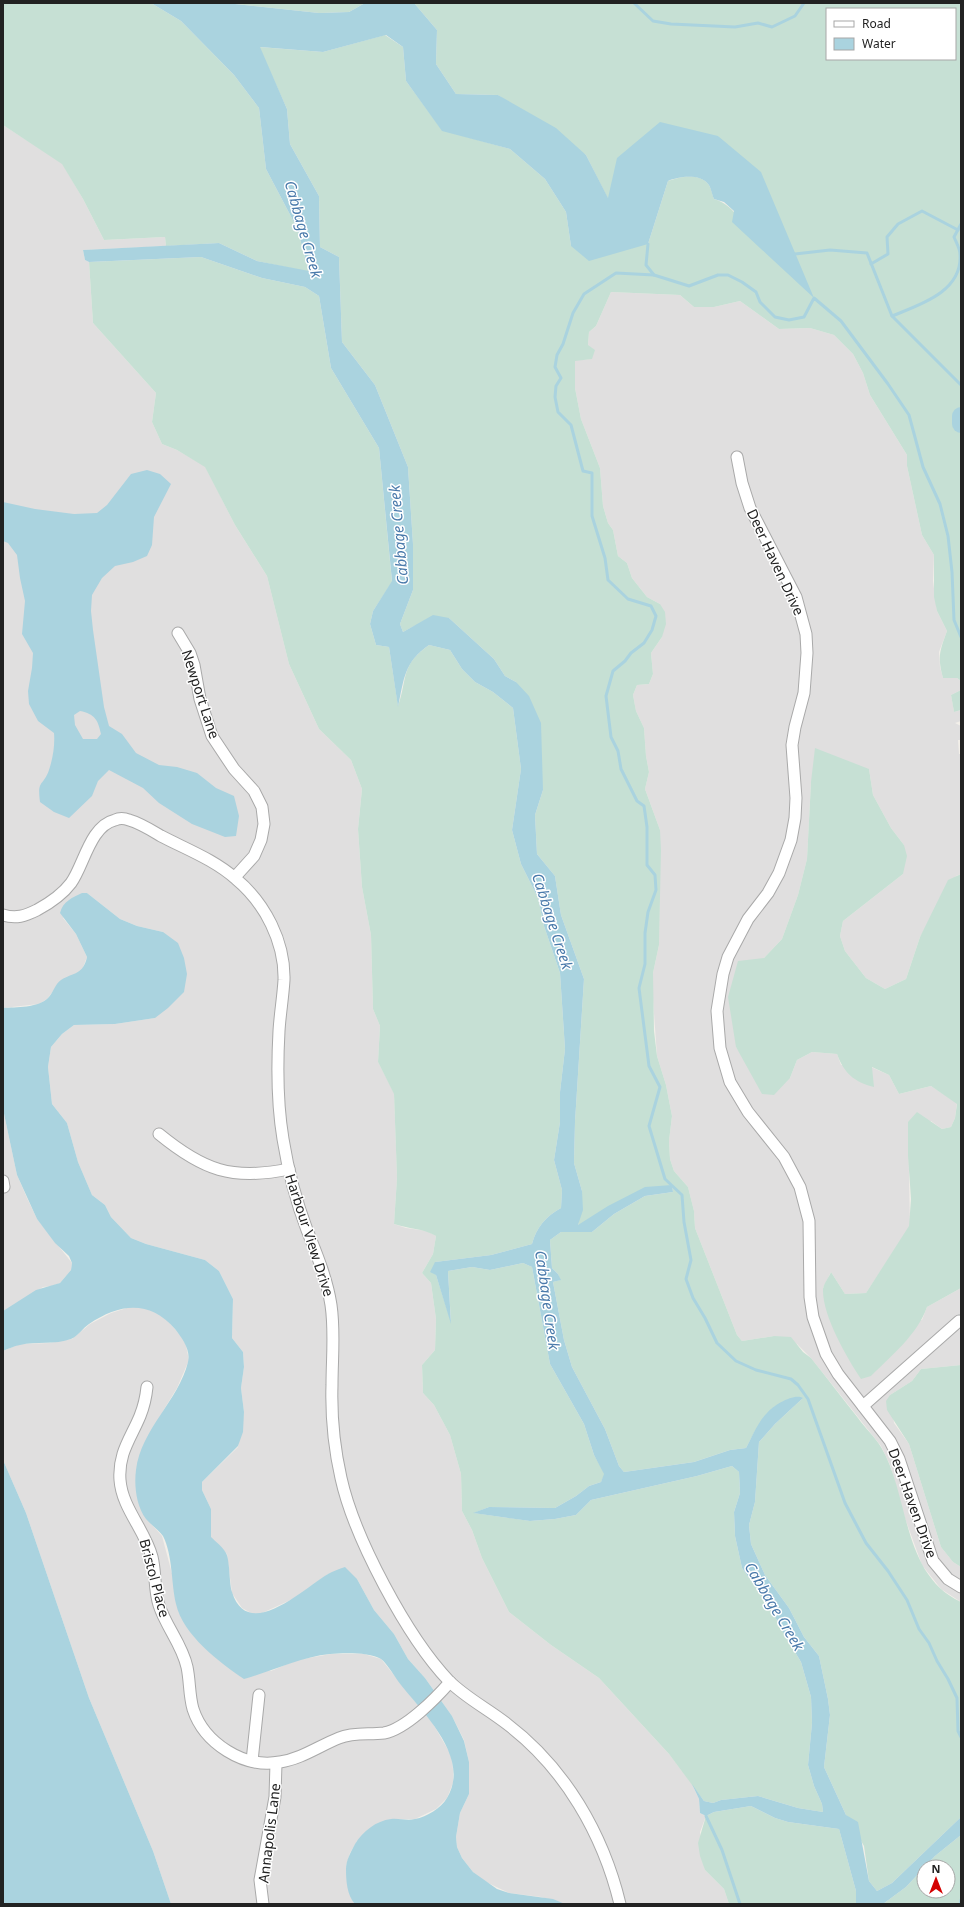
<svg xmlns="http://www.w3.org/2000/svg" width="964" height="1907" font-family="'Noto Sans',sans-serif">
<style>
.residential{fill:#e0dfdf}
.wetland{fill:#c6e0d4;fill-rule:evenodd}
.water{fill:#aad3df;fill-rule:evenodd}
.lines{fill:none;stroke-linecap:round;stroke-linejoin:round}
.stream{stroke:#aad3df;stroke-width:3}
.river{stroke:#aad3df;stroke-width:18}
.minor-casing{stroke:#a9a9a9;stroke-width:13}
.minor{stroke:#fff;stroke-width:11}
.labels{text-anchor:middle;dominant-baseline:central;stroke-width:3;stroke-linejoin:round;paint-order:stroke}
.street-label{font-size:14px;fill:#222;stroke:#fff}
.water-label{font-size:15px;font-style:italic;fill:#4a7aab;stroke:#fff}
</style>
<rect width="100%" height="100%" fill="#f2efe9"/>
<g class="residential">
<polygon points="3,125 62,163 83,199 104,240 165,237 166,246 83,250 85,260 89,262 93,323 156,393 152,422 162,444 177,450 205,466 235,525 267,576 289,664 319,729 351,760 362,789 358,829 362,887 371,935 373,1009 380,1026 378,1062 394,1093 397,1178 394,1224 406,1228 427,1231 436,1236 433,1254 422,1273 431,1283 436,1319 435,1350 422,1365 423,1393 434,1405 450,1435 461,1474 462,1511 472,1530 482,1558 509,1612 551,1645 599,1678 669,1754 692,1784 699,1799 700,1813 706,1816 700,1832 705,1870 724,1889 729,1904 565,1904 541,1897 509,1893 484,1881 473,1872 462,1858 457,1847 456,1837 460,1813 469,1794 469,1762 464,1740 452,1716 425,1678 408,1659 394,1634 374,1610 357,1579 328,1574 295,1598 260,1614 253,1614 242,1608 232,1593 227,1554 211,1538 211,1509 202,1490 202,1482 238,1447 244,1412 241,1388 244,1367 243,1352 232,1338 233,1299 219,1271 205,1260 146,1244 131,1238 111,1217 105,1205 92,1195 78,1162 67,1123 52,1104 48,1067 51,1047 62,1034 74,1025 115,1024 155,1018 163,932 137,926 120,919 87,893 63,918 76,934 87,957 82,970 76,975 64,979 57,986 47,999 39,1004 3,1008"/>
<polygon points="611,292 680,295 694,307 714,307 740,301 779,329 810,328 834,335 853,354 863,373 870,395 907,455 907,466 922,535 934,555 933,581 937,611 947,631 939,652 940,667 943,678 957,678 961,681 961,690 951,695 954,712 961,710 961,721 955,723 961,726 961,740 958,740 959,754 961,754 961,874 956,876 920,937 906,979 885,989 866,978 845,951 840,936 843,921 903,874 904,845 891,828 873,795 869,769 811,782 807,859 798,895 782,939 764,958 736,1047 744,1058 790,1078 797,1060 812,1052 837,1054 841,1065 871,1067 889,1075 899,1094 931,1086 957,1103 955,1118 951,1127 942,1129 931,1121 908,1122 910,1226 866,1293 845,1294 831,1272 823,1288 922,1320 927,1307 961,1288 961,1365 921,1369 912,1381 890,1395 894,1423 909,1444 941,1547 953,1562 961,1567 961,1602 941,1589 922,1565 902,1510 891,1467 881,1446 811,1358 797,1344 774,1336 742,1341 737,1335 695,1228 694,1211 688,1187 674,1171 670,1159 669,1141 672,1116 666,1085 657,1056 653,999 653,973 659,945 660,830 645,789 649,772 646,756 644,728 636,711 633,695 637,685 649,684 653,674 651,653 662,637 660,604 647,597 632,578 627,563 618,556 613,530 608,523 603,506 600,468 581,419 575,388 575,360 592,359 588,345 589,332 596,326"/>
<polygon points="3,1109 17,1175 27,1198 37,1219 72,1263 71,1270 60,1283 52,1286 43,1287 3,1311"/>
<polygon points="133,1306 155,1311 169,1322 185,1341 189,1360 177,1388 163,1411 145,1517 162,1536 186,1626 200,1642 271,1671 297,1660 331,1654 364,1654 381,1659 432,1722 451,1755 453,1769 453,1783 447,1798 436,1809 415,1819 391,1819 357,1841 350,1853 346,1866 355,1904 171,1904 153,1851 89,1698 26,1513 3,1460 3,1351 20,1344 50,1343 72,1339 90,1324 111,1313"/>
</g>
<g class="wetland">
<polygon points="3,3 151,3 181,21 234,75 259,108 266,169 297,228 309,272 257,261 219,243 166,246 165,237 104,240 83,199 62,164 3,125"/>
<polygon points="226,3 365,3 349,12 319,13"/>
<path d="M414,3h547v678l-4,-3h-14c-6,-21 -3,-28 4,-47l-10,-20 -3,-14v-42l-12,-20 -15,-69v-11l-37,-60 -7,-22 -10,-19 -19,-19 -24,-7 -31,1 -39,-28 -26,6h-20l-14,-12 -69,-3 -15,34 -7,6 -1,13 7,5 -3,9 -17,2v27l6,31 19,49 3,38 5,17 5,7 5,26 9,7 5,15 15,19 13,7 5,8 1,12 -4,13 -11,16 2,21 -4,10 -12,1 -4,10 3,16 8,17 2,28 3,16 -4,17 15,41 1,20 -2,95 -6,28 1,58 3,25 9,29 6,31 -3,25 1,18 4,12 14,16 6,24 1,17 42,107 5,6 32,-5 17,1 12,15 8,6c16,20 31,40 47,60 7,10 17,19 23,29 29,49 20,127 80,155v215l-69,66 -15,8 -8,-10 -5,-35 -18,-31 -22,-48 6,-52 -2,-16 -9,-43 -15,-19 -15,-29 -24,-33 -14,-31 -2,-19 6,-23 4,-60 16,-18 28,-26 -48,33 -9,17 -16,2 -36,12 -70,10 -5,-6 -14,-37 -33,-62 -8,-27 -11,-58 7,-2 -2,-6 -6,-6 -2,-28 11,-8h31l22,-18 31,-18 28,-4 -1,-6 -27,2 -67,38 4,-35 -8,-28 1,-41 9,-143 -23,-64 -6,-39 -18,-22 -2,-39 8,-25 -27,-108 -11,-6 -11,-17 -45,-41 -35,8 -11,6 -3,-8 13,-34v-46l-5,-77 -33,-82 -33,-43 -3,-85 -19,-10 -1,-51 -29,-52 -3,-35 -28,-62 64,5 62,-17 18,12 3,34 36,49 68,19 35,30 21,33 5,34 77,-2 20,-63c11,-4 31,-9 40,3 3,3 4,10 6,15 20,6 27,23 37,40l-33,-103 -110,63 -22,-44 -88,-60 -42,-1 -20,-30 1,-34zM827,9h128v50h-128z"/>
<path d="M201,257l61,21 43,9 14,9 12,72 48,80 13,134 -19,29 -3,13 6,21 13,2 9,59c10,-29 2,-40 31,-61l21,5 12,19 13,13 18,10 20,16 8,61 -9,61 9,34 17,34 6,28 16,47 5,76 -5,43v30l-6,38 8,30 -1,18c-15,8 -25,20 -29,36l-41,11 -56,7 1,13 15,47 -3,-51 24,-4 18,3 33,-7 9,4 18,97 34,60 10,31 11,19 -4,8 -12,4 -13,10 -21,12 -66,-1 -15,6 56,8 25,-2 21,-4 15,-15 106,-24 35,-10 7,6 1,21 -6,19 1,24 7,32 31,44 7,15 21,35 10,35 1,26 -4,42 6,21 8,18 1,8 -25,-4 -40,-12 -37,4 -8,3 -9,-2 -35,-47 -70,-76 -48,-33 -42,-33 -27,-54 -10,-28 -10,-19 -1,-37 -11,-39 -16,-30 -11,-12 -1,-28 13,-15 1,-31 -5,-36 -9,-10 11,-19 3,-18c-13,-8 -28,-7 -42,-12l3,-46 -3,-84 -16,-32 2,-36 -7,-17 -2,-74 -9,-48 -4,-58 4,-40 -11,-29 -32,-31 -30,-65 -22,-88 -32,-51 -30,-58 -28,-17 -15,-6 -10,-22 4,-29 -63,-70 -4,-61z"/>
<polygon points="961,690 961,710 954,712 951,695"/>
<path d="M815,748l54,21 4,26 18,33 13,17 3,11 -4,18 -60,47 -3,15 5,15 21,27 19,11 21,-10 14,-42 28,-57 13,-6v414l-34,19c-10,28 -35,48 -56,69l-10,3c-14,-21 -39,-64 -38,-90 1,-6 6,-12 8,-17l14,22 21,-1 43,-67 2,-27 -3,-43v-34l9,-10 25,17 9,-2 4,-9 2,-14 -26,-18 -32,8 -10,-19 -17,-8 2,20c-20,-5 -30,-14 -37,-33l-25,-2 -15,8 -7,18 -16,17 -12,-1 -26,-47 -8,-50 10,-36 26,-3 18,-19 16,-44 9,-36 4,-77z"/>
<polygon points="961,1365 961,1567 953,1562 941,1547 909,1444 887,1410 886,1401 890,1395 912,1381 921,1369"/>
<polygon points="751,1806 775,1818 788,1822 839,1829 856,1891 856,1904 729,1904 724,1889 705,1870 700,1856 698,1843 706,1816 714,1812"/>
<polygon points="961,1835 961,1904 883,1904 906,1887 924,1868 924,1891 948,1891 948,1867 925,1867 935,1856"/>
</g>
<g class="water">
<path d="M151,3h75l93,10 30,-1 16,-9h49l23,27 -1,34 20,30 42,1 58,33 30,27 22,43 9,-40 43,-36 58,14 43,36 53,126 -82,-76 2,-11 -10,-9 -10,-3c-2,-4 -3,-12 -6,-15 -9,-11 -30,-7 -40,-3l-20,63 -59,17 -18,-15 -5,-34 -21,-33 -35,-30 -68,-18 -36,-50 -3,-34 -17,-12 -63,17 -63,-5 27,62 3,35 29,52 1,51 19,10 3,85 33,43 33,82 5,77v46l-13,34 3,8 30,-17 16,3 45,41 11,17 11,6 13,14 12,27 2,67 -8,25 2,39 18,22 6,39 23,64 -9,143 -1,41 8,28 1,19 -5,15 30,-19 37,-19 27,-2 1,7 -28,4 -31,18 -22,18h-31l-11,8 2,28 6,6 3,6 -8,2 11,58 8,27 33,62 14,37 5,6 70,-10 36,-12 16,-2c6,-11 12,-26 21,-35 7,-8 27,-20 36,-15l-28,26 -16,18 -4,60 -6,23 2,19 14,31 24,33 15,29 15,19 9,43 2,16 -6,52 22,48 12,7 11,59 8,10 15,-8 69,-66v18l-26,21 -29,31 -23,17h-27v-13l-17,-62 -51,-7 -13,-4 -24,-12 -37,6 -8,4 -6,-3 -1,-14 -7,-15 12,17 9,2 8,-3 37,-4 40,12 25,4 -1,-8 -8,-18 -6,-21 4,-42 -1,-26 -10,-35 -21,-35 -7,-15 -31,-44 -7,-32 -1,-24 6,-19 -1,-21 -7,-6 -35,10 -106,24 -15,15 -21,4 -25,2 -57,-8 16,-6 66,1 21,-12 13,-10 12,-4 3,-8 -10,-19 -10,-31 -34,-60 -18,-97 -9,-4 -33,7 -18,-3 -24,4 3,53 -15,-49 -6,-3 5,-10 56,-7 41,-11c4,-16 14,-28 29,-36l1,-18 -8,-30 6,-38v-30l5,-43 -5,-76 -16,-47 -6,-28 -17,-34 -9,-34 9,-61 -8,-61 -20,-16 -18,-10 -13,-13 -12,-19 -21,-5c-25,17 -25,34 -31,62l-9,-60 -13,-2 -6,-21 3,-13 19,-30 -13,-133 -48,-80 -12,-72 -14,-9 -43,-9 -61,-21 -112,5 -4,-2 -2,-10 136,-7 38,18 52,10 -12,-43 -31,-59 -7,-61 -25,-33 -53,-54z"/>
<path d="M147,470l13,4 11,10 -17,33 -2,28 -5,11 -14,6 -18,4 -13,12 -10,17 -1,16 2,19 11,77 5,19 13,8 14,19 23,12 18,2 20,6 19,15 18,8 5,20 -3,20 -11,1 -33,-13 -33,-21 -16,-15 -34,-18 -11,11 -6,15 -23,22 -15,-6 -14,-10c-3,-23 3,-15 9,-32 4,-12 6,-25 5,-37l-16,-12 -9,-17 -1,-13 4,-23 1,-15 -11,-19 3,-33 -5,-23 -3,-23 -9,-12 -5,-2v-39l32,7 39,5 23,-1 10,-8 24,-31zM80,711c15,3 18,9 21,23l-4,5h-14l-8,-14 -1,-10z"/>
<path d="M82,893h5l33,26 17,7 26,6 15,11 6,15 3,16 -3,18 -16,16 -13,10 -40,6 -41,1 -12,9 -11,13 -3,20 4,37 15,19 11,39 14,33 13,10 6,12 20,21 15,6 59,16 14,11 14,28 -1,39 11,14 1,15 -3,21 3,24 -1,20 -5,14 -36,36v8l9,19v28c5,5 11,9 15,16 4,7 3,29 6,39 16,51 72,-4 96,-18 5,-3 11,-5 17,-7l12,12 17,31 20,24 14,25 17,19 27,38 12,25 5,21v32l-9,19 -4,24 1,10 5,11 11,14 24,17 12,4 44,6 12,5h-210c-8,-9 -9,-23 -9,-35 0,-9 5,-17 9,-25 8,-13 21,-23 36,-25 8,-1 16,2 24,0 12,-2 26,-11 32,-21 24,-40 -23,-84 -46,-113 -5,-6 -14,-22 -20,-26 -11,-7 -38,-6 -51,-5 -30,3 -57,17 -86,25 -25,-17 -61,-44 -68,-75 -5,-21 -3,-48 -13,-68 -4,-6 -12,-11 -17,-17 -10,-13 -12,-34 -10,-49 5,-41 43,-70 52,-108 3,-12 -6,-24 -13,-33 -25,-29 -55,-26 -86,-5 -6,4 -11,12 -18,15 -16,6 -35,2 -51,6 -6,1 -12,4 -17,6v-40l33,-21 24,-7 11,-13 1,-7 -3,-7 -14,-13 -18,-24 -20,-44 -14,-66v-101c13,-1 35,0 45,-10 5,-5 7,-14 13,-18 13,-8 22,-5 26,-23l-11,-23 -16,-21c3,-12 12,-15 22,-20z"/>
<polygon points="3,1460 26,1513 89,1698 153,1851 171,1904 3,1904"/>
</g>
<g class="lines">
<g class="stream">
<polyline points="634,3 653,21 671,24 735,27 758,23 772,27 795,16 804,3"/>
<polyline points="648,244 646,265 654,275"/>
<polyline points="795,254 830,250 867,253 892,316 961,385"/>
<polyline points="871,264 888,254 887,237 898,224 922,211 958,230"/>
<path d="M892,316c27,-11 71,-24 68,-62 0,-5 -4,-12 -6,-17l7,-13"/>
<polyline points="961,637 954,620 952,572 948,536 940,504 923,467 909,415 888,384 841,321 814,298 804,317 789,320 775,317 760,302 756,292 742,282 728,275 718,275 689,286 654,275 616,273 584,294 573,313 563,344 557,355 555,367 561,378 556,386 555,397 558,412 571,425 583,471 592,473 592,516 605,558 608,580 628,599 651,606 656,616 652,630 644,643 631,653 625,661 613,671 606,696 611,737 618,751 621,769 637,801 644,806 647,827 647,865 655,875 656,890 648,912 645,933 645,964 639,988 649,1066 660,1087 649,1126 665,1179 682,1195 684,1222 691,1260 686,1279 693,1298 705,1318 717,1343 736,1361 756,1370 791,1379 798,1385 808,1399 845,1503 866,1543 888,1571 907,1600 919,1629 929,1643 937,1661 948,1679 957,1698 958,1731 961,1737"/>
<polyline points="706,1816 722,1850 740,1904"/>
<polyline points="960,1904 961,1900"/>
</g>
<polyline class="river" points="961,416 961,424"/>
<defs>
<g id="minor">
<polyline points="737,457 742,483 750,508 796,597 806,634 807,653 804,693 795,727 792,745 796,798 795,818 791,840 779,873 768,893 748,919 728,957 723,974 717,1011 720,1048 730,1082 748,1112 784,1157 800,1187 809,1221 810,1297 813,1317 826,1354 838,1374 890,1441 899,1459 933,1561 948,1579 961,1587"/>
<polyline points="178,633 190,653 194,665 200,699 212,736 234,769 254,791 262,807 264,824 261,840 254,856 235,877"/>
<path d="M3,915c13,4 22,1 34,-5 13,-7 25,-15 34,-27 13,-18 19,-57 44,-63 4,-2 9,-2 14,0 11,3 22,10 32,16 25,13 54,24 75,43 29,24 49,63 48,101 -1,17 -4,34 -5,51 -2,36 -2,72 4,108 5,31 13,62 24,91 10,25 20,49 24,75 4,27 1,53 1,80 -1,31 2,62 9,93 13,59 66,159 108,203 17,17 39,28 58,43 58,44 96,110 113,180"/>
<path d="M159,1134c44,36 73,47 130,35"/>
<polyline points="3,1181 4,1187"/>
<path d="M147,1387c-1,10 -3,19 -7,29 -9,22 -22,37 -20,64 2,28 25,50 32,77 4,16 2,33 7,48 7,22 23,39 28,62 3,14 2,28 6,42 11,34 51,60 87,53 21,-3 39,-16 59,-24 15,-6 30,-3 45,-5 22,-4 52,-35 66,-51"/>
<polyline points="863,1406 959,1321"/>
<polyline points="252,1761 259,1695"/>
<polyline points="263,1904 260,1880 275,1797 276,1763"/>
</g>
</defs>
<use href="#minor" class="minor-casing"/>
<use href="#minor" class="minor"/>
</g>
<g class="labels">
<g class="street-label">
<text transform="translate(776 562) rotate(65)">Deer Haven Drive</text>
<text transform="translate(201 694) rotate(72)">Newport Lane</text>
<text transform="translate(310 1235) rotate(72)">Harbour View Drive</text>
<text transform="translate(913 1503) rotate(70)">Deer Haven Drive</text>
<text transform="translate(155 1578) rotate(75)">Bristol Place</text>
<text transform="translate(269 1833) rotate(-83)">Annapolis Lane</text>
</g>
<g class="water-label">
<text transform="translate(304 229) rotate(74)">Cabbage Creek</text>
<text transform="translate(398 535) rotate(-95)">Cabbage Creek</text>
<text transform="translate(553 921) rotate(72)">Cabbage Creek</text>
<text transform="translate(548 1300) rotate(82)">Cabbage Creek</text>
<text transform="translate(775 1606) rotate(59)">Cabbage Creek</text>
</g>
</g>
<rect width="964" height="1907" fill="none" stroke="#222222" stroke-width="8"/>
<rect x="826" y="8" width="130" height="52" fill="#ffffff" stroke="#a7a7a7"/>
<rect x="834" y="21" width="20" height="6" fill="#ffffff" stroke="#a7a7a7"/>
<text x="862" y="28" font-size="12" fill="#222222">Road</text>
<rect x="834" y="38" width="20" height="12" fill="#aad3df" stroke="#a7a7a7"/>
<text x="862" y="48" font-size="12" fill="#222222">Water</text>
<g transform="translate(936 1879)"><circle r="19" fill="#ffffff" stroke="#a7a7a7"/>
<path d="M0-3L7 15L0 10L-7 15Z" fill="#d40000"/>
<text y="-6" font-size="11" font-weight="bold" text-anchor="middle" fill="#222222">N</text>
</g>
</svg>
